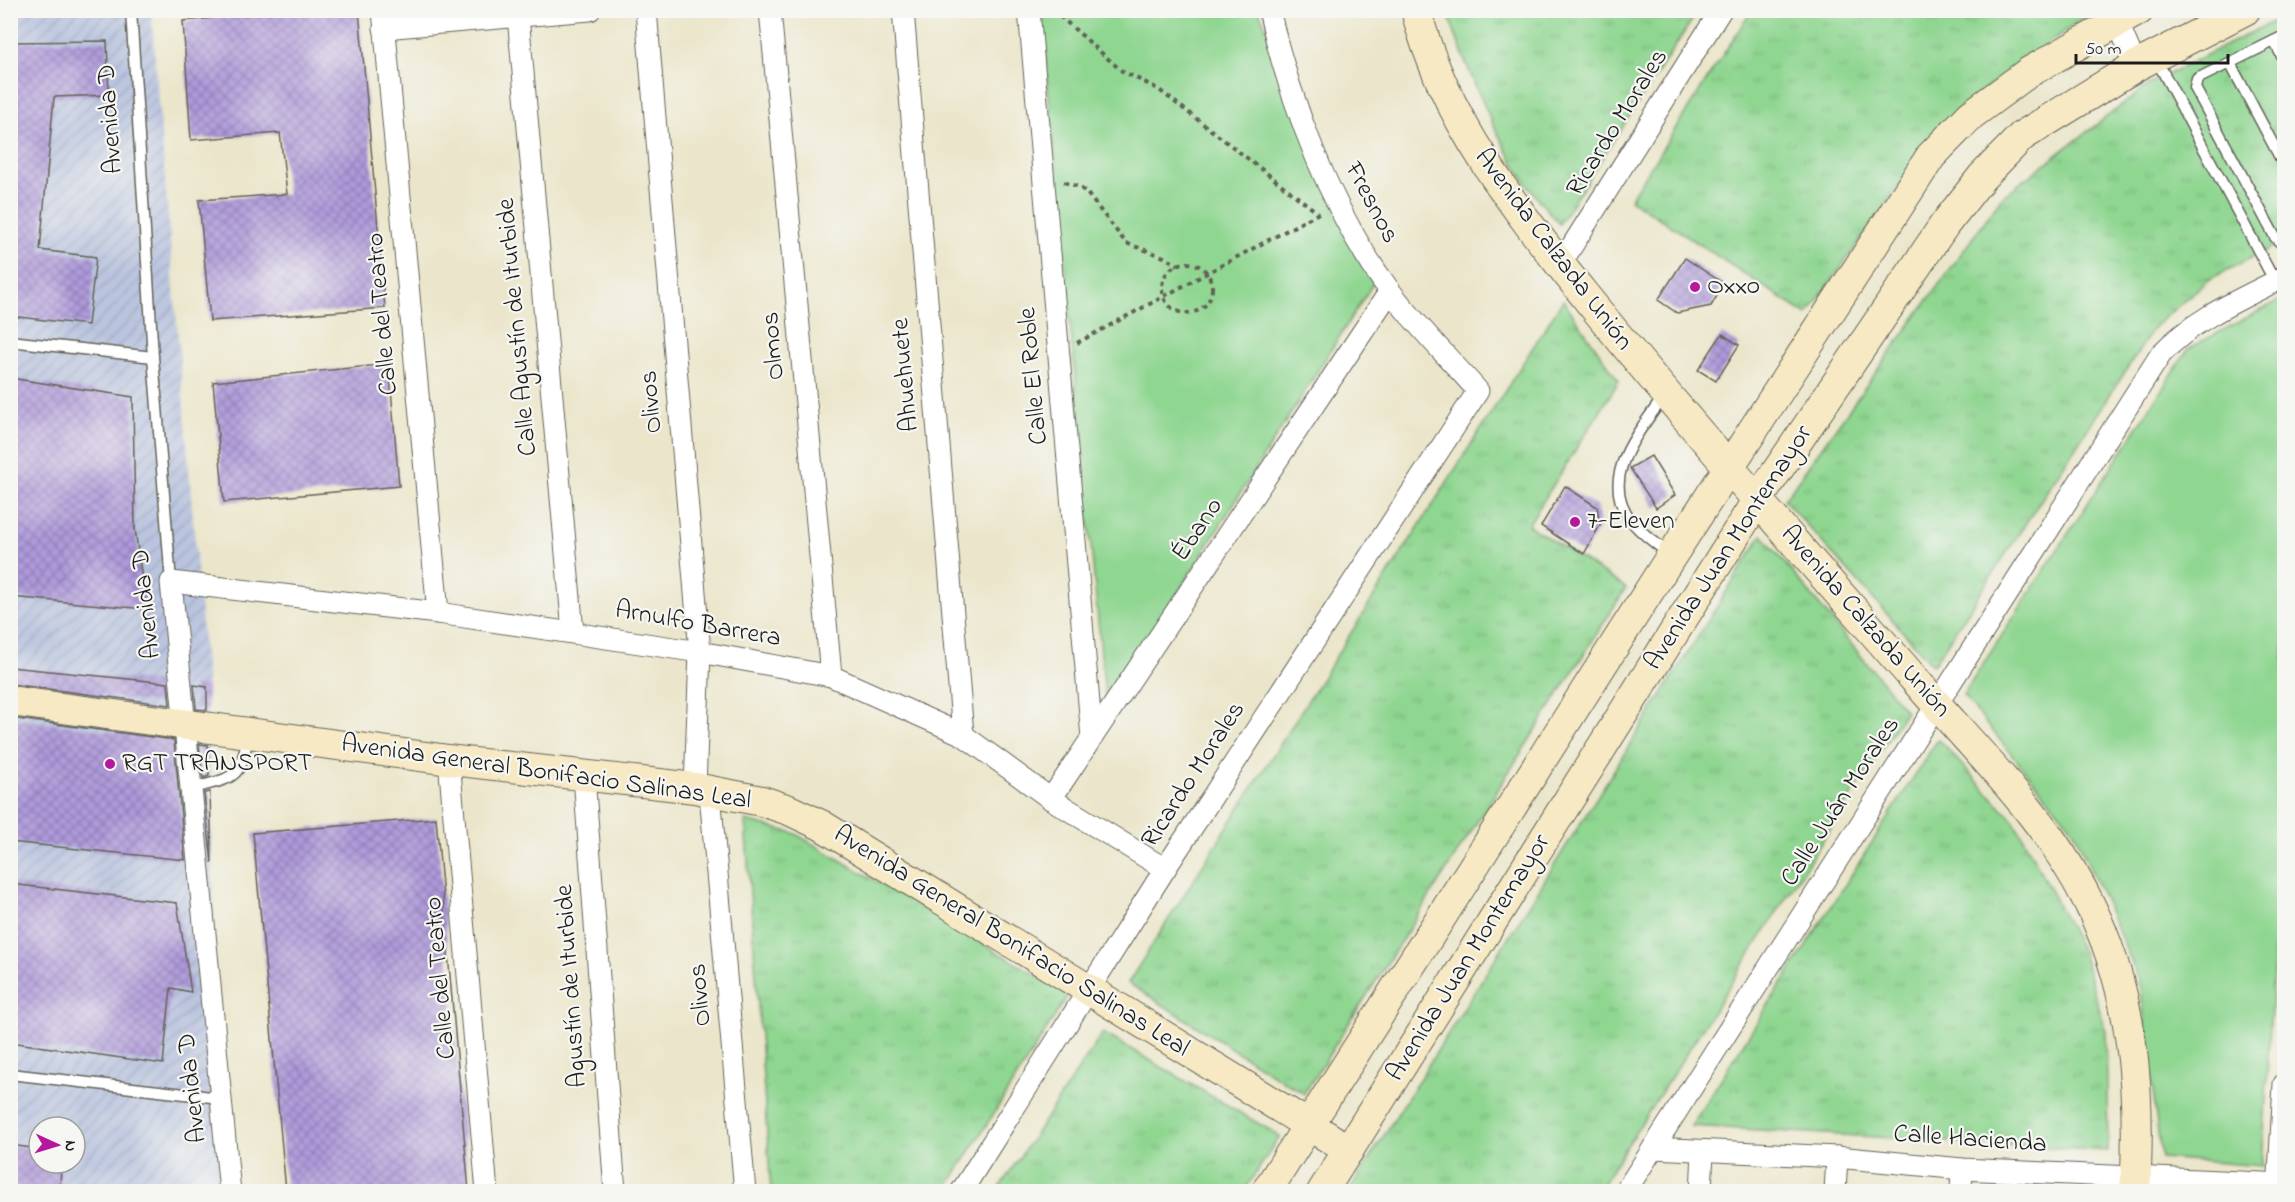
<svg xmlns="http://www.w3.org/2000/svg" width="2295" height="1202" font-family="'Indie Flower',sans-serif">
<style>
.industrial{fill:url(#industrial-furrows);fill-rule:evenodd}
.grass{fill:url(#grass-tufts);stroke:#567956;stroke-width:1.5}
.green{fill:#8fd691;stroke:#567956;stroke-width:1.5}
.building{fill:url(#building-cross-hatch)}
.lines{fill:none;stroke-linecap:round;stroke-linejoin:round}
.lane-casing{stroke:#646359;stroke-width:13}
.street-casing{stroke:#646359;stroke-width:23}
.secondary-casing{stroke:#646359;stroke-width:32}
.path{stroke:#646359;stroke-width:4;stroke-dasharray:4.5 4.5;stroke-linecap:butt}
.lane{stroke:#fff;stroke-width:10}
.street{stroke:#fff;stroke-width:21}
.secondary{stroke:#f6e9c3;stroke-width:30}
.poi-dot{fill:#b5179e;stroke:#f6f6f2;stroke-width:2}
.labels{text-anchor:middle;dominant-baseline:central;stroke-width:4.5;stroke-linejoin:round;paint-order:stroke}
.street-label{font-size:26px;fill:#1c1c1c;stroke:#f6f6f2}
.poi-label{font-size:26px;fill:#1c1c1c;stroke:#f6f6f2;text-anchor:start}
</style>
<defs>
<pattern id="industrial-furrows" width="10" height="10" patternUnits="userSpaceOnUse" patternTransform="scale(1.5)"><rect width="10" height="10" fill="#bac4de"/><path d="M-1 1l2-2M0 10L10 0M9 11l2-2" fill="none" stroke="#9fa8be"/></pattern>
<pattern id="grass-tufts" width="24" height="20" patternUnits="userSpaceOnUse" patternTransform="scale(1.5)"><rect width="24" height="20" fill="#8fd691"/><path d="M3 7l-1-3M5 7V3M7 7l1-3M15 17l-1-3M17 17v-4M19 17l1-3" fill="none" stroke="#7bb77c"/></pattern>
<pattern id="building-cross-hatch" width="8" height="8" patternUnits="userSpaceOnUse" patternTransform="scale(1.5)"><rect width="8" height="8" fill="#af9adb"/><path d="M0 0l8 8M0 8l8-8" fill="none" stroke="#8e7db1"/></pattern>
</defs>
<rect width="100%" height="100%" fill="#f6f6f2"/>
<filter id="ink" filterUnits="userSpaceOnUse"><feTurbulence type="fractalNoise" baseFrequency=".0167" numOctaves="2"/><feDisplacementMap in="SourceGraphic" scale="12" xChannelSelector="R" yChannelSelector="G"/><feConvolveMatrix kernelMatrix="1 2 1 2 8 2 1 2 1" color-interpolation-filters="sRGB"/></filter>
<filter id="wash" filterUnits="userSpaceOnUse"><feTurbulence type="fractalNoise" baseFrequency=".008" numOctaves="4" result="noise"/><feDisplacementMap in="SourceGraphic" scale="24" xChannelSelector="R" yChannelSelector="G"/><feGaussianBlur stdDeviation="1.35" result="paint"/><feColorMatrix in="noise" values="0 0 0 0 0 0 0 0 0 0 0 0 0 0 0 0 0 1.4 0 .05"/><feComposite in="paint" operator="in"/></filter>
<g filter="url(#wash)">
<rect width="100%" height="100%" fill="#ebe6cb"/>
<path class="industrial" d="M10,11h141l56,676 12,412 6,92h-214zM39,1127h36v36h-36z"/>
<g class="grass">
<path d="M1447,11v-1l251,1 -139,213c-11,-14 -25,-27 -34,-43 -34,-53 -58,-111 -78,-170z"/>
<polygon points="1751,11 2093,11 1959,108 1900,184 1807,315 1630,199"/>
<polygon points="2284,16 2284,241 2208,280 2155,326 1933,665 1784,500 2002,197 2151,83"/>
<polygon points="1563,300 1619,381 1528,525 1626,588 1304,1094 1128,983"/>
<polygon points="1762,535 1906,711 1598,1191 1349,1191"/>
<polygon points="1938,739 2014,821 2082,951 2106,1032 2108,1151 1691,1126"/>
<polygon points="745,821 794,833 1069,994 945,1191 771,1191"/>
<polygon points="1103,1033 1280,1136 1244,1191 997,1191"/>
</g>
<g class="green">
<polygon points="1041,11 1259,11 1374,282 1106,706"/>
<polygon points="2284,298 2284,776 2262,1166 2161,1158 2140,981 2073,829 1963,695 2189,348"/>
</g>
<g id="blocks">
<g class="building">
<polygon points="300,10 359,10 385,308 210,321 199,200 287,194 280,133 191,140 183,21"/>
<polygon points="107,41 109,95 54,97 40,250 96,257 88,325 10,316 10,42"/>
<polygon points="1685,258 1724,284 1711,306 1677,313 1658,300"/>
<polygon points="1722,334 1739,345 1716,381 1698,370"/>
<polygon points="389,364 399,486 224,502 213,382"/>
<polygon points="10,378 133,397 135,529 146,609 10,597"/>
<polygon points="1651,456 1675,495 1656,508 1630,468"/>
<polygon points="1565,486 1597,507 1600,525 1584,554 1541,526"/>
<polygon points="10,667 168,683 170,705 10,684"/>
<polygon points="194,685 207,687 207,710 196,709"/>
<polygon points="10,718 174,740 185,860 10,842"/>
<polygon points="199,744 208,745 209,776 203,778"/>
<polygon points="210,792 212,863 204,793"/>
<polygon points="436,818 469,1191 286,1191 253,833"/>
<polygon points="10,884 177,903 191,992 171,988 163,1064 10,1042"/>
<polygon points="10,1145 39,1149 39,1163 61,1163 60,1191 10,1191"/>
</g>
</g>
</g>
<g filter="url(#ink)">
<use href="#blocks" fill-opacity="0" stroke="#646359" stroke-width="1.5"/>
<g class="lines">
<defs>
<g id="lane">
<polyline points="131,10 153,357 171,582"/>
<polyline points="2284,36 2197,79 2195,88 2275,237 2284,246"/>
<polyline points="2274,41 2284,60"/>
<polyline points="2155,57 2275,282"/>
<polyline points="2230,63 2284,165"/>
<polyline points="10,341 153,357"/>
<path d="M1665,395c-26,37 -71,86 -30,130 11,12 23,20 36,30"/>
<path d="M190,789c43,-12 51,-7 58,-55"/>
<polyline points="10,1074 220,1098"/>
</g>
<g id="street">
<polyline points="383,10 438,613"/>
<polyline points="646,10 700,652 695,788"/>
<polyline points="770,10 831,676"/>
<polyline points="903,10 963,735"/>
<polyline points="1029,10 1092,738"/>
<polyline points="2116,10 2117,21 2136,66"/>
<polyline points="518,16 573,632"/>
<polyline points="384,28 590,10"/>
<polyline points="1560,265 1721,10"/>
<polyline points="449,760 487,1192"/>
<polyline points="584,776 615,1192"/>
<polyline points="710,793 745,1192"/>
<polyline points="1051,799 1390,291"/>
<polyline points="1653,1148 1837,1157 1962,1169 2284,1184"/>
<polyline points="230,1192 171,582 438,613 700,652 831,676 963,735 1051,799 1165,869"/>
<path d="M961,1192l204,-323 313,-478c-29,-33 -61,-65 -88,-100 -57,-76 -100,-188 -121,-281"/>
<path d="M1625,1192l536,-838c34,-36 80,-55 123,-77"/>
<polyline points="1701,1192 1703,1152"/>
<polyline points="1835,1192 1837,1157"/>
<polyline points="1961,1192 1962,1169"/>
<polyline points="2278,1192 2284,1084"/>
</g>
<g id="secondary">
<path d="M1416,10c27,109 101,201 170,287 106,131 219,257 330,384 61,71 129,135 171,218 47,93 54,191 48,293"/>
<polyline points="10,701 449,760 695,788 762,801 789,810 821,825 1349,1150"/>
<polyline points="1266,1192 1672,555 1931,156 1971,115 2029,72 2139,10"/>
<polyline points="1322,1192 1758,499 1945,224 1982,177 2022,136 2136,66 2245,10"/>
</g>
</defs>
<use href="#lane" class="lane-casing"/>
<use href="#street" class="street-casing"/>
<use href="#secondary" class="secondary-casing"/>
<g class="path">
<polyline points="1053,10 1122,71 1158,89 1318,213"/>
<polyline points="1064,182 1079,187 1086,192 1126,243 1164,257 1178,265"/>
<circle cx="1187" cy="288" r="25"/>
<polyline points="1077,343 1319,213"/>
</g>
<use href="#lane" class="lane"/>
<use href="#street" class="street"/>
<use href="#secondary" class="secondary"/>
</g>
</g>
<g class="poi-dot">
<circle cx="1695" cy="287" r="6"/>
<circle cx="1575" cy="522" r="6"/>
<circle cx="110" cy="764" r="6"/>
</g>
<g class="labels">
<g class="street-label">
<text transform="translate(111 119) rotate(-94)">Avenida D</text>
<text transform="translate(1618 123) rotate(-58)">Ricardo Morales</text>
<text transform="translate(1371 203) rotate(62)">Fresnos</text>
<text transform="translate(1553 250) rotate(53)">Avenida Calzada Unión</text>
<text transform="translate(383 314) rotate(-95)">Calle del Teatro</text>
<text transform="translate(518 327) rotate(-95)">Calle Agustín de Iturbide</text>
<text transform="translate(774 346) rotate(-95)">Olmos</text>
<text transform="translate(906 375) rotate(-95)">Ahuehuete</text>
<text transform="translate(1034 376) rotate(-95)">Calle El Roble</text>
<text transform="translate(652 402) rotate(-95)">Olivos</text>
<text transform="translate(1198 530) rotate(-56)">Ébano</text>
<text transform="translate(1729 548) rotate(-57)">Avenida Juan Montemayor</text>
<text transform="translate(147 604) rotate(-96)">Avenida D</text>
<text transform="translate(1865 622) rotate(49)">Avenida Calzada Unión</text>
<text transform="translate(698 625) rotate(10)">Arnulfo Barrera</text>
<text transform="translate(546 773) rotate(8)">Avenida General Bonifacio Salinas Leal</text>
<text transform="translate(1194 775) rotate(-57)">Ricardo Morales</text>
<text transform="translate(1841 802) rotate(-57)">Calle Juán Morales</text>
<text transform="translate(1011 942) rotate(32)">Avenida General Bonifacio Salinas Leal</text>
<text transform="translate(1469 958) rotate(-58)">Avenida Juan Montemayor</text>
<text transform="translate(441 978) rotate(-95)">Calle del Teatro</text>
<text transform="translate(572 986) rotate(-94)">Agustín de Iturbide</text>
<text transform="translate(701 995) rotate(-95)">Olivos</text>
<text transform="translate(193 1088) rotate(-96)">Avenida D</text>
<text transform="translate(1970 1140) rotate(4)">Calle Hacienda</text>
</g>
<g class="poi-label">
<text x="1707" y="287">Oxxo</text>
<text x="1587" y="522">7-Eleven</text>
<text x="122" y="764">RGT TRANSPORT</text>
</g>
</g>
<rect width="2295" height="1202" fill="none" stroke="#f6f6f2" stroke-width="36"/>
<g transform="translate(57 1145) rotate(94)"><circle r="28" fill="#f6f6f2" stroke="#9f9f9c" stroke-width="1.5"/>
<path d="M0-4.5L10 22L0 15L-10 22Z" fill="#b5179e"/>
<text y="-9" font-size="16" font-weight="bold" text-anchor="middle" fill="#1c1c1c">N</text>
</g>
<path d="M2076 54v9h152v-9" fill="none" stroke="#1c1c1c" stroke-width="3"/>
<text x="2085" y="54" font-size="18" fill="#1c1c1c" stroke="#f6f6f2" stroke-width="4.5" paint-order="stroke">50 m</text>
</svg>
